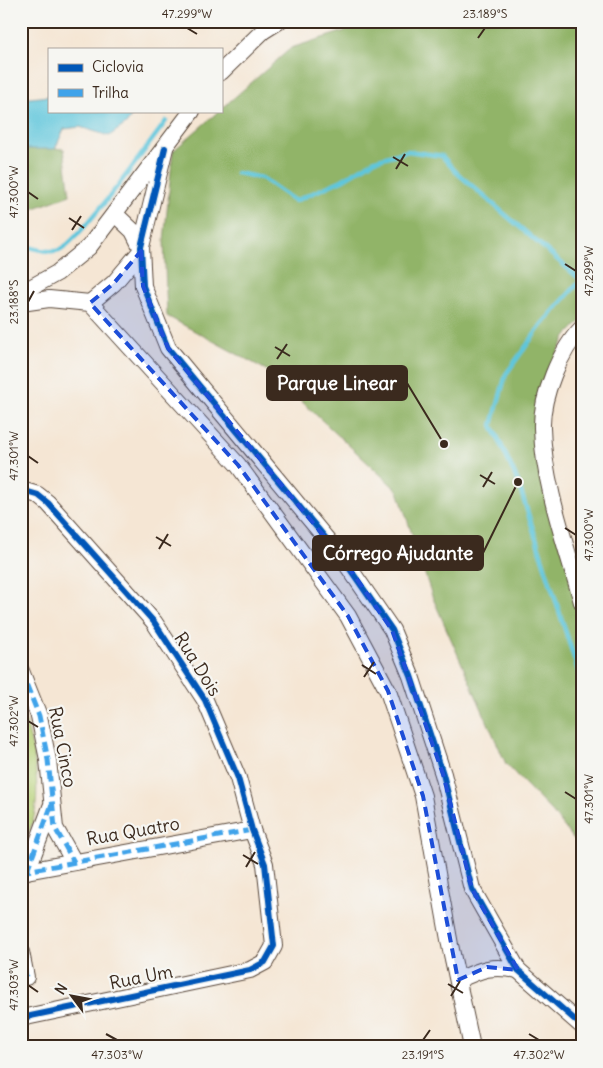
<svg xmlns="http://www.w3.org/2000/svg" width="603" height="1068" font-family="Delius,sans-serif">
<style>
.green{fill:#b7d278;stroke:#797e4b}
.forest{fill:#91b468;stroke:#666f43}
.water{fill:#5fc6dc;stroke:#4d787d}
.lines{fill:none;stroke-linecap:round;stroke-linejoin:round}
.stream{stroke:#5fc6dc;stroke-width:4.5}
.minor-casing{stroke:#574639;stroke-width:18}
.minor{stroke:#fff;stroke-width:16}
.quiet{stroke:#3fa3ea;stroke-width:5;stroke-dasharray:10 5;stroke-linecap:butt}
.cycleway-casing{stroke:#f6f6f2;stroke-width:9}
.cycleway{stroke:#0057b8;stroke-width:6}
.marked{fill:#1d4ed8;fill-opacity:0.2;stroke:#1d4ed8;stroke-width:4;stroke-dasharray:10 6;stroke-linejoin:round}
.ticks{fill:none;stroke:#3b2a1e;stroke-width:2}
.labels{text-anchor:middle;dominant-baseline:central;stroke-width:4.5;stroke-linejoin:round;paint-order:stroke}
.street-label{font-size:18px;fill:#3b2a1e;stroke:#f6f6f2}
.leader{fill:none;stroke:#3b2a1e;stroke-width:2}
.callout-dot{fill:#3b2a1e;stroke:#f6f6f2;stroke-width:2}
.callout{fill:#3b2a1e;stroke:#3b2a1e;stroke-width:2}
.callout-label{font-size:19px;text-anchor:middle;font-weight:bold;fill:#fff}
.neatline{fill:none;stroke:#3b2a1e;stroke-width:2}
.ticks-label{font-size:12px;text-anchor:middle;fill:#3b2a1e}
</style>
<rect width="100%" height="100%" fill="#f6f6f2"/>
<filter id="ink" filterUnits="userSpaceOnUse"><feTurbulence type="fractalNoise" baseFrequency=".02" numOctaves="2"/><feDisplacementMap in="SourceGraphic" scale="10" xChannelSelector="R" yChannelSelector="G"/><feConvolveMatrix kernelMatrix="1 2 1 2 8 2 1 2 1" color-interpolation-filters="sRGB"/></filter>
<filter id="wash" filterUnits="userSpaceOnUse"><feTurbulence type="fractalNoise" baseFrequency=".0096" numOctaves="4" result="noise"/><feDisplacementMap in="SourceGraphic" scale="20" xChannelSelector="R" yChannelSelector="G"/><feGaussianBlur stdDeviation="1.12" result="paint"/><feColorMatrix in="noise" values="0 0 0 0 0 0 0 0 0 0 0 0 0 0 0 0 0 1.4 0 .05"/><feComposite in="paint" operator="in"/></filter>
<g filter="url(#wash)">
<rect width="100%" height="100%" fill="#f5e6d4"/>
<path class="green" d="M21,709c14,36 27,104 0,136z"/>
<g class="forest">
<polygon points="376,21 582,21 582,320 566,336 546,377 542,465 582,616 582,849 553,813 506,764 432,596 398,491 270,372 167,316 164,241 173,151 291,48"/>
<polygon points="21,146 64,149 70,195 21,213"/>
</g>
<polygon class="water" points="49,96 49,111 135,111 126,124 109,136 80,127 64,129 55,149 21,149 21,99"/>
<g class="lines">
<g class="stream">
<polyline points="237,173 262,178 295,201 342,180 375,160 408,151 442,156 456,172 581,280"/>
<path d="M21,245c10,2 29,9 38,5 18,-6 91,-107 107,-129"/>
<polyline points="582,279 542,324 506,374 492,425 518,482 582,683"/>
</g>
</g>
</g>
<g filter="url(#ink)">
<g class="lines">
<defs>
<g id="minor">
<polyline points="221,72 263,31 279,21"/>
<polyline points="165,148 141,247 143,286 168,348 343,559 392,630 411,676 443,774 472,889 518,970 582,1026"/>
<polyline points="115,214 133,231 141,247"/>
<polyline points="21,293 57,273 89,247 192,111"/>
<polyline points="21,303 49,299 90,303 238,465 348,616 388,691 423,796 450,945 472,1047"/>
<polyline points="90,303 114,283 141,251"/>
<path d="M582,328c-22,22 -41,69 -40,100 1,55 25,120 40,174"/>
<polyline points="21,490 38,495 48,503 154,622 205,700 238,778 252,830 265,864 274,946 265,962 250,970 21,1018"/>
<polyline points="21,671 39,716 48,760 55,828 74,862"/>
<polyline points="27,871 51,807"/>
<polyline points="21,872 252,830"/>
<polyline points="21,952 26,977"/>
<path d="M458,980c24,-11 33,-15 60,-10"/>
</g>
</defs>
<use href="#minor" class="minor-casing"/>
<use href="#minor" class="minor"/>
<g class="quiet">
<polyline points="21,671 39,716 48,760 55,828 74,862"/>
<polyline points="27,871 52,804"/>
<polyline points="21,872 252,830"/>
<polyline points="21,952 26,977"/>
</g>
<defs>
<g id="cycleway">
<polyline points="165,148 141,247 143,286 168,348 343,559 392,630 411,676 443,774 472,889 518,970 582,1026"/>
<polyline points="21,490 38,495 48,503 154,622 205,700 238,778 252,830 265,864 274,946 265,962 250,970 21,1018"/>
</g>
</defs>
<use href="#cycleway" class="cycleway-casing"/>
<use href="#cycleway" class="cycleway"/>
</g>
</g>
<path class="marked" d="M141,251l2,35 25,62 175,211 49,71 51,144 29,115 46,81 -31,-3 -29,13 -35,-184 -35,-105 -40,-75 -110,-151 -148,-162 24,-20z"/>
<path class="ticks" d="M187,28l10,6M478,38l7,-10M393,157l15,9M396,169l9,-15M28,192l10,7M69,218l15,10M72,230l9,-14M565,264l11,7M28,302l6,-11M275,347l15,9M277,359l10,-15M28,456l10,7M480,475l15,9M483,487l9,-15M565,528l11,7M156,537l15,9M159,549l9,-15M362,665l14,9M364,677l10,-15M28,721l10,6M565,792l11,7M243,855l15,9M246,867l9,-15M448,984l15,9M28,985l10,7M451,996l9,-15M106,1034l11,6M529,1034l10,6M423,1040l7,-10"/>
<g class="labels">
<g class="street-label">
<text transform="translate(198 664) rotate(58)">Rua Dois</text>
<text transform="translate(63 747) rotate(79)">Rua Cinco</text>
<text transform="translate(133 831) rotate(-10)">Rua Quatro</text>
<text transform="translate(141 977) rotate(-11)">Rua Um</text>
</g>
</g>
<path class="leader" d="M444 444L407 383M518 482L483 553"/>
<g class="callout-dot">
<circle cx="444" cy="444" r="5"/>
<circle cx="518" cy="482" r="5"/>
</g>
<g class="callout">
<rect x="267" y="366" width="140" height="34" rx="5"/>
<rect x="313" y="536" width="170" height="34" rx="5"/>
</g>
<g class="callout-label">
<text x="337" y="390">Parque Linear</text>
<text x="398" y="560">Córrego Ajudante</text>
</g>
<rect width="603" height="1068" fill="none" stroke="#f6f6f2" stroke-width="55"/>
<rect x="48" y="48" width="175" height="65" fill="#f6f6f2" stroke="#aba49d"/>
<rect x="58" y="64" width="25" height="8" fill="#0057b8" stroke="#aba49d"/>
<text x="92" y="72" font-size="15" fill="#3b2a1e">Ciclovia</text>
<rect x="58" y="89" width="25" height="8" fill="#3fa3ea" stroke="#aba49d"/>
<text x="92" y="98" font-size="15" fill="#3b2a1e">Trilha</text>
<g transform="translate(72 996) rotate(302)" stroke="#f6f6f2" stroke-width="4" paint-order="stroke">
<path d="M0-4L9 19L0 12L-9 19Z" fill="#3b2a1e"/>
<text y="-8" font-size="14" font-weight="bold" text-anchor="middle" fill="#3b2a1e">N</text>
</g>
<rect x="28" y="28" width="548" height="1012" class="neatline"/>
<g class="ticks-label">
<text x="187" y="18">47.299°W</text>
<text x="485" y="18">23.189°S</text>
<text transform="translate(14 192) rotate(-90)" y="4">47.300°W</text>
<text transform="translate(589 271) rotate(-90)" y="4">47.299°W</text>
<text transform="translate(14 302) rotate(-90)" y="4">23.188°S</text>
<text transform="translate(14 456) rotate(-90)" y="4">47.301°W</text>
<text transform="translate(589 535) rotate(-90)" y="4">47.300°W</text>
<text transform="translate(14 721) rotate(-90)" y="4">47.302°W</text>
<text transform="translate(589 799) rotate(-90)" y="4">47.301°W</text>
<text transform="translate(14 985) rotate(-90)" y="4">47.303°W</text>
<text x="117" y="1059">47.303°W</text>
<text x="423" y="1059">23.191°S</text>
<text x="539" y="1059">47.302°W</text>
</g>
</svg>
